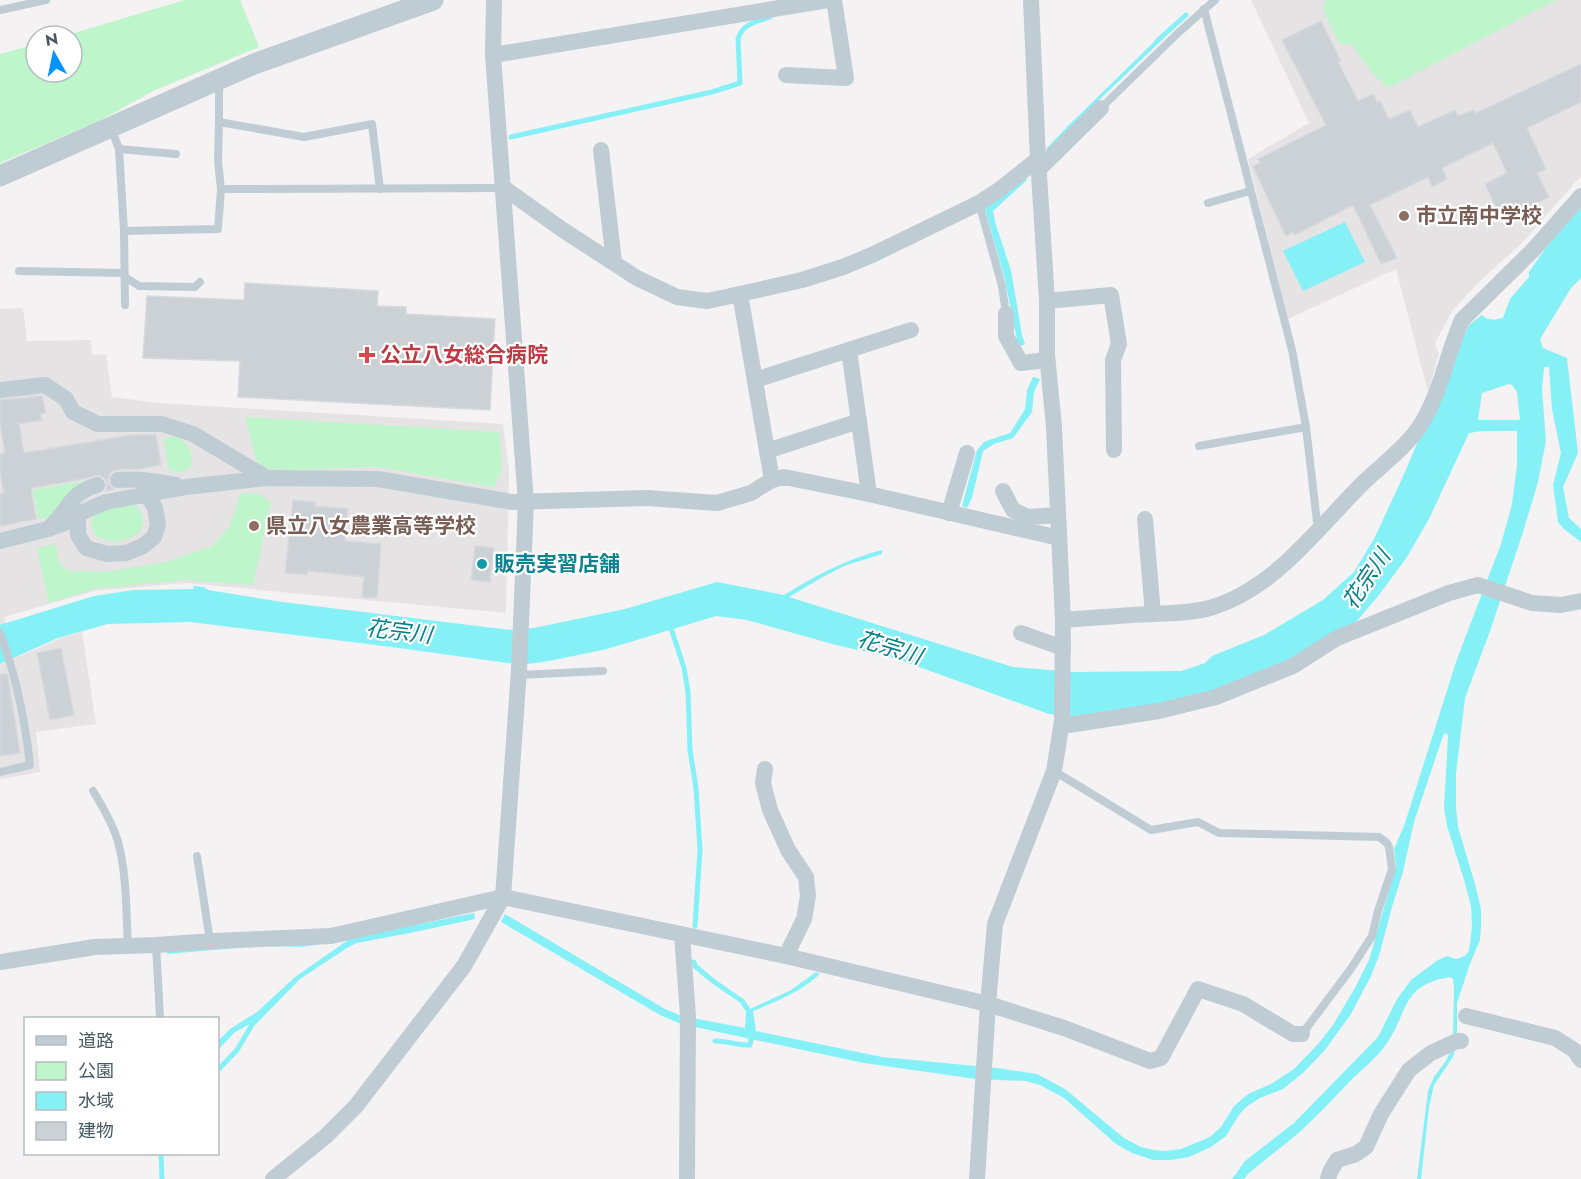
<svg xmlns="http://www.w3.org/2000/svg" width="1581" height="1179" font-family="Jost,'Noto Sans JP',sans-serif">
<style>
.education{fill:#e6e3e5}
.green{fill:#bef5cb}
.water{fill:#86f0f7;fill-rule:evenodd}
.lines{fill:none;stroke-linecap:round;stroke-linejoin:round}
.stream{stroke:#86f0f7;stroke-width:5}
.building{fill:#cbd1d5;stroke:#d6d9de;stroke-width:1.5}
.service{stroke:#bfccd3;stroke-width:8}
.minor{stroke:#bfccd3;stroke-width:16}
.tertiary{stroke:#bfccd3;stroke-width:21}
.education-dot{fill:#8d6e63;stroke:#fff;stroke-width:2}
.health-dot{fill:#e0444e;stroke:#fff;stroke-width:2}
.culture-dot{fill:#0f9aa8;stroke:#fff;stroke-width:2}
.labels{text-anchor:middle;dominant-baseline:central;stroke-width:4.5;stroke-linejoin:round;paint-order:stroke}
.education-label{font-size:21px;font-weight:bold;fill:#785e54;stroke:#fff;text-anchor:start}
.health-label{font-size:21px;font-weight:bold;fill:#be3a42;stroke:#fff;text-anchor:start}
.culture-label{font-size:21px;font-weight:bold;fill:#0d838f;stroke:#fff;text-anchor:start}
.water-label{font-size:22px;font-style:italic;fill:#058089;stroke:#fff}
</style>
<rect width="100%" height="100%" fill="#f5f2f3"/>
<g class="education">
<polygon points="1251,0 1581,0 1581,176 1522,243 1483,278 1452,311 1435,343 1439,354 1428,392 1396,269 1288,319 1248,159 1309,123"/>
<polygon points="23,308 27,341 91,340 92,355 106,354 112,397 159,403 503,424 509,470 506,613 186,583 94,591 4,617 18,657 61,638 82,632 96,724 36,732 40,772 0,779 0,665 5,662 0,650 0,309"/>
</g>
<g class="green">
<polygon points="185,0 240,0 259,47 153,91 101,120 0,163 0,54 36,44 36,72 72,72 72,36 64,36"/>
<polygon points="1326,0 1556,0 1388,88 1373,74 1351,44 1339,44 1323,9"/>
<polygon points="245,417 499,432 502,469 494,487 377,467 292,470 266,469 256,459"/>
<polygon points="179,436 191,451 192,466 182,472 169,470 163,438"/>
<path d="M83,481l1,3c-11,11 -30,37 -46,34l-5,-28z"/>
<polygon points="241,493 257,493 271,502 253,585 186,580 94,589 49,603 37,548 56,544 59,563 68,571 106,572 166,562 212,546 229,527"/>
<path d="M130,504l8,3c8,15 8,23 -8,31 -6,2 -13,4 -19,3 -5,-1 -10,-3 -14,-4l-6,-10 2,-11 6,-5z"/>
</g>
<g class="water">
<polygon points="1160,36 1163,39 1075,123 1048,151 1046,149 1069,125"/>
<polygon points="1023,175 1027,180 993,211 995,222 1011,270 1022,335 1025,344 1021,346 1017,340 1005,280 985,209"/>
<path d="M1581,208v70l-10,10 -31,51 3,9 24,10 11,95 -15,34 6,31 12,11v13l-17,-13 -6,-7 -5,-37 8,-32 -9,-44 -3,-42h-5l-2,23 4,51 -8,41 -14,47 -34,102 -25,67 -9,76v33l2,20 17,57 6,25v17l-1,14 -10,24 -13,39v33h-4l1,-48 -1,-9 -3,-2c-50,8 -41,36 -65,69 -9,12 -22,23 -33,33 -16,17 -32,34 -49,50 -17,15 -36,29 -54,44l-5,6h-12l13,-18 49,-38 84,-86 19,-38 14,-19 27,-20 9,-4 9,3 9,-3 4,-5 3,-25 -1,-20 -6,-23 -18,-57 -3,-18 4,-72 -2,-3 -2,1 -2,5 -28,83 -11,50 -11,35 -13,49 -8,20 -20,38 -26,36 -21,22 -21,17 -23,9 -14,9 -7,8 -13,21 -15,11 -22,10 -18,3h-18l-21,-7 -16,-9 -52,-46 -24,-13 -14,-4 -50,-2 -112,-16 -183,-39 -21,-9 -159,-93 4,-8 160,95 17,7 63,12 1,-16 2,-2 43,-20 25,-18 4,2c-19,18 -43,27 -67,37l3,20 126,26 115,11 40,6 28,15 59,49 17,9 13,3 11,1 16,-2 29,-12 11,-10 13,-21 14,-12 23,-10 23,-15 24,-25 15,-19 23,-39 13,-26 27,-94 -2,-17 10,-23 53,-167 44,-115 11,-40 5,-39v-34h-35l-13,2 -40,86 -22,38 -28,38 -23,27 -72,43 -90,33 -117,20 -28,-4 -152,-55 -61,-14 -89,-25 -31,-4 -109,33 -58,12 -21,3 -21,-1 -123,-17 -194,-24 -82,2 -50,14 -58,26v-39l94,-29 39,-6 60,-1 1,-3 10,1 4,3 74,12 228,28 24,-2 91,-19 92,-27 67,13c31,-19 62,-36 98,-45v4l-38,12 -23,12 -32,19 224,70 61,5 107,-1 24,-8 7,-7 52,-21 59,-35 31,-28 21,-35 30,-65 49,-116 15,-31 13,-10c5,6 13,5 21,3l7,-19 19,-22v-5l20,-29zM1509,384l3,1 5,7 3,28h-42l4,-27z"/>
<polygon points="1345,222 1365,262 1303,291 1283,251"/>
<polygon points="1033,377 1040,379 1034,392 1032,412 1013,438 994,444 983,451 972,498 967,508 962,506 977,450 984,442 992,439 1010,433 1025,409 1027,390"/>
<polygon points="474,913 475,919 410,933 357,943 347,948 300,979 255,1025 252,1023 235,1032 218,1050 218,1041 230,1029 257,1012 295,977 348,940 301,947 259,946 167,954 167,951 390,930"/>
<polygon points="1451,1050 1455,1050 1453,1057 1434,1085 1429,1107 1421,1179 1417,1179 1428,1091 1434,1077 1446,1061"/>
</g>
<g class="lines">
<g class="stream">
<polyline points="1157,41 1186,15"/>
<path d="M511,137l201,-45 28,-9 -2,-44c5,-16 18,-17 32,-22"/>
<polyline points="670,625 684,668 688,692 690,750 696,788 700,850 695,926"/>
<polyline points="694,962 695,966 713,981 742,1001 750,1013"/>
<path d="M715,1041c13,0 25,5 35,4l2,-12"/>
<polyline points="218,1070 237,1050 256,1018"/>
<polyline points="161,1154 162,1179"/>
</g>
</g>
<g class="building">
<polygon points="1321,21 1341,61 1338,62 1358,101 1373,94 1377,102 1380,101 1389,119 1410,110 1418,127 1455,110 1458,116 1474,110 1476,113 1581,64 1581,102 1527,128 1546,169 1537,173 1549,197 1502,220 1485,184 1507,173 1493,143 1442,168 1447,179 1432,187 1428,177 1370,205 1397,258 1381,264 1353,205 1295,235 1293,232 1286,236 1253,167 1260,162 1258,159 1326,125 1282,40"/>
<polygon points="245,283 378,291 377,306 406,307 406,314 495,319 490,410 238,397 240,361 143,358 147,296 244,300"/>
<polygon points="42,396 46,413 40,414 42,420 19,424 24,453 132,435 156,435 161,465 140,469 124,469 113,471 109,475 108,480 109,485 114,489 106,491 107,486 107,481 103,477 98,475 83,479 31,488 36,519 0,526 0,493 4,493 0,473 0,454 5,453 0,423 0,400"/>
<polygon points="293,500 315,502 315,506 348,509 345,541 381,544 377,598 362,597 364,577 308,571 307,575 285,573"/>
<polygon points="475,546 494,548 490,582 471,580"/>
<polygon points="61,648 74,715 50,720 37,653"/>
<polygon points="0,674 7,674 9,683 20,753 0,756"/>
</g>
<g class="lines">
<g class="service">
<polyline points="1204,9 1292,350 1306,427 1317,522"/>
<polyline points="0,10 46,0"/>
<polyline points="219,81 219,122 304,137 372,124 380,189"/>
<polyline points="1101,108 1178,33 1215,0"/>
<polyline points="219,122 218,161 221,189"/>
<polyline points="111,128 119,149 124,231 125,305"/>
<polyline points="119,149 176,154"/>
<polyline points="979,203 1002,286 1006,314"/>
<polyline points="1208,203 1250,191"/>
<polyline points="124,231 218,229 221,189 503,188"/>
<polyline points="19,271 124,273"/>
<polyline points="125,277 139,286 195,287 200,282"/>
<polyline points="1199,446 1306,427"/>
<path d="M0,633c16,42 25,87 30,132l-30,7"/>
<polyline points="519,675 603,671"/>
<polyline points="1054,771 1151,830 1198,822 1219,833 1379,837 1387,843 1389,847 1392,869 1378,911 1372,936 1350,970 1302,1034"/>
<path d="M93,791c10,16 20,33 25,51 9,33 8,70 10,104"/>
<polyline points="197,856 210,941"/>
<polyline points="156,945 160,1018"/>
</g>
<g class="minor">
<polyline points="493,55 828,0"/>
<polyline points="786,75 846,78 834,0"/>
<polyline points="601,150 614,262"/>
<polyline points="1038,170 1101,108"/>
<polyline points="504,188 563,230 637,278 677,297 707,301 740,294 802,280 843,267 874,254 979,203 999,190 1038,159"/>
<polyline points="740,294 772,480"/>
<polyline points="1047,301 1111,295 1119,344 1113,360 1114,450"/>
<polyline points="1006,314 1006,336 1021,363 1047,360"/>
<polyline points="849,350 869,494"/>
<polyline points="755,380 911,330"/>
<polyline points="0,390 45,385 66,399 73,412 98,424 162,424 193,434 267,478"/>
<polyline points="767,451 859,421"/>
<path d="M118,480c19,-2 39,1 58,5"/>
<polyline points="1003,491 1013,510 1028,517 1058,515"/>
<polyline points="949,513 967,453"/>
<polyline points="78,514 78,535 86,548 107,554 126,553 143,546 154,537 158,525 155,508 150,499 143,495"/>
<polyline points="1145,519 1153,614"/>
<path d="M52,525c19,-18 17,-31 45,-40"/>
<polyline points="0,541 48,529 67,522 78,514 106,502 186,487 267,478 378,479 512,502 647,498 717,503 751,493 772,480 784,477 869,494 1059,538"/>
<path d="M1063,620c30,-2 61,-5 91,-6 19,-1 40,-1 59,-7 64,-20 106,-81 152,-126 19,-18 40,-33 55,-55 20,-31 27,-72 42,-106l71,-70 48,-54"/>
<polyline points="1021,633 1063,648"/>
<polyline points="1062,726 1159,711 1216,697 1293,666 1337,638 1449,593 1478,585 1532,603 1561,605 1581,601"/>
<polyline points="765,769 763,783 770,810 788,850 806,877 808,896 804,919 786,956"/>
<polyline points="682,935 688,1016 687,1179"/>
<polyline points="0,962 95,947 156,945 214,941 331,936 503,897 786,956 988,1004 1064,1028 1150,1061 1161,1058 1198,989 1243,1004 1293,1034 1302,1034"/>
<polyline points="1466,1016 1555,1038 1574,1050 1581,1060"/>
<polyline points="273,1179 326,1136 356,1106 464,966 503,897 519,670 526,503 493,55 494,0"/>
<polyline points="977,1179 988,1004 995,924 1054,771 1062,721 1063,620 1054,427 1047,354 1047,301 1038,159 1031,0"/>
<polyline points="1328,1179 1330,1172 1337,1160 1356,1154 1366,1147 1381,1114 1409,1070 1431,1053 1457,1041 1461,1041"/>
</g>
<polyline class="tertiary" points="0,176 254,64 433,0"/>
</g>
<g class="education-dot">
<circle cx="1404" cy="216" r="6"/>
<circle cx="254" cy="526" r="6"/>
</g>
<path class="health-dot" d="M364 346h6v6h6v6h-6v6h-6v-6h-6v-6h6z"/>
<circle class="culture-dot" cx="482" cy="564" r="6"/>
<g class="labels">
<g class="education-label">
<text x="1416" y="216">市立南中学校</text>
<text x="266" y="526">県立八女農業高等学校</text>
</g>
<g class="health-label">
<text x="380" y="355">公立八女総合病院</text>
</g>
<g class="culture-label">
<text x="494" y="564">販売実習店舗</text>
</g>
<g class="water-label">
<text transform="translate(1366 579) rotate(-56)">花宗川</text>
<text transform="translate(399 631) rotate(7)">花宗川</text>
<text transform="translate(890 647) rotate(17)">花宗川</text>
</g>
</g>
<rect x="24" y="1017" width="195" height="138" fill="#ffffff" stroke="#b5bdc1" stroke-width="1.5"/>
<rect x="36" y="1036" width="30" height="9" fill="#bfccd3" stroke="#b5bdc1" stroke-width="1.5"/>
<text x="78" y="1047" font-size="18" fill="#475a63">道路</text>
<rect x="36" y="1062" width="30" height="18" fill="#bef5cb" stroke="#b5bdc1" stroke-width="1.5"/>
<text x="78" y="1077" font-size="18" fill="#475a63">公園</text>
<rect x="36" y="1092" width="30" height="18" fill="#86f0f7" stroke="#b5bdc1" stroke-width="1.5"/>
<text x="78" y="1107" font-size="18" fill="#475a63">水域</text>
<rect x="36" y="1122" width="30" height="18" fill="#cbd1d5" stroke="#b5bdc1" stroke-width="1.5"/>
<text x="78" y="1137" font-size="18" fill="#475a63">建物</text>
<g transform="translate(54 54) rotate(351)"><circle r="28" fill="#ffffff" stroke="#b5bdc1" stroke-width="1.5"/>
<path d="M0-4.5L10 22L0 15L-10 22Z" fill="#0594fc"/>
<text y="-9" font-size="16" font-weight="bold" text-anchor="middle" fill="#475a63">N</text>
</g>
</svg>
